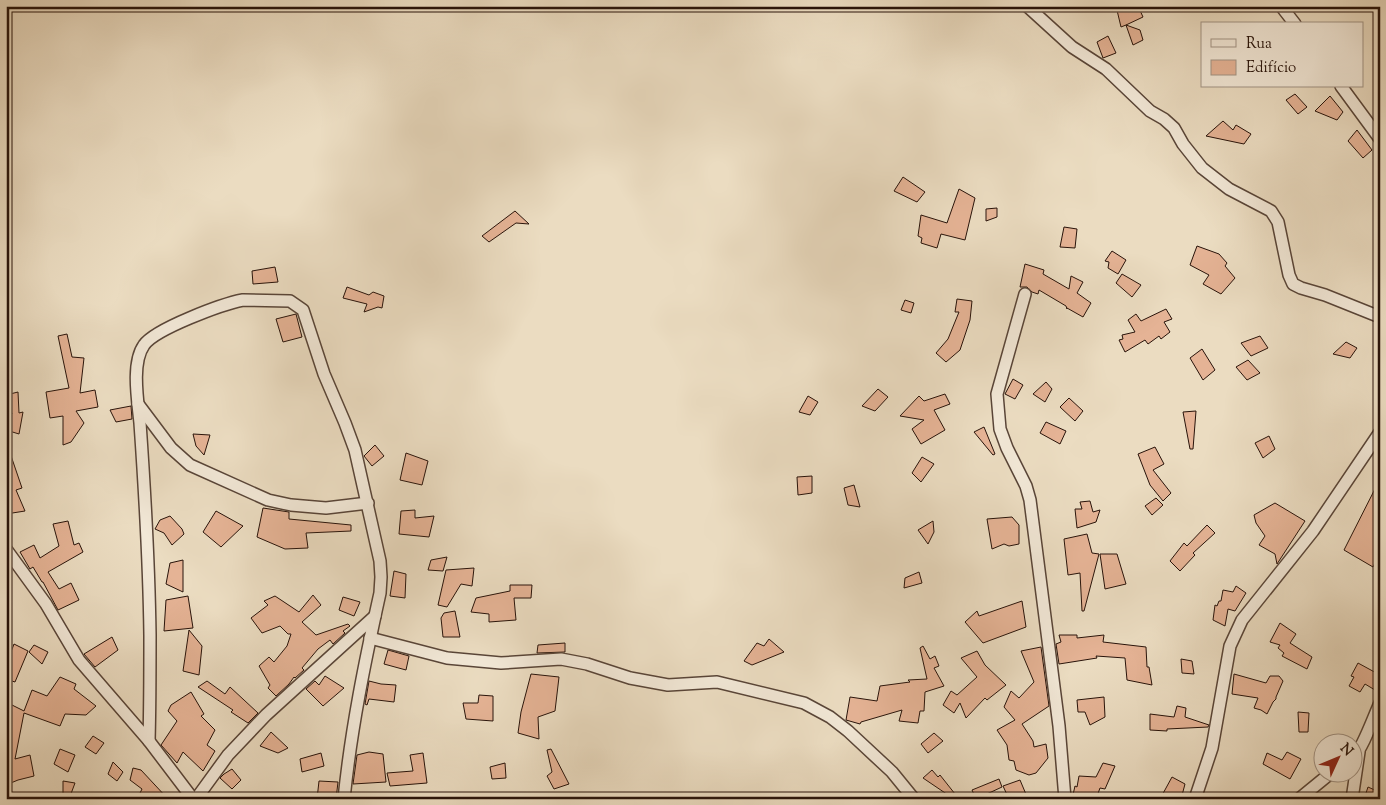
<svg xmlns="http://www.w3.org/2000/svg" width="1386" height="805" font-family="'Sorts Mill Goudy',serif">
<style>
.building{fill:#e5b395;stroke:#28130a}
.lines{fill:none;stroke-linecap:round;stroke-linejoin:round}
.minor-casing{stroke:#594538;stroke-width:14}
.minor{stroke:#f2e8d7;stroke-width:11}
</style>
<rect width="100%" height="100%" fill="#ebdcc1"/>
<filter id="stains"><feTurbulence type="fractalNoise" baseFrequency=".004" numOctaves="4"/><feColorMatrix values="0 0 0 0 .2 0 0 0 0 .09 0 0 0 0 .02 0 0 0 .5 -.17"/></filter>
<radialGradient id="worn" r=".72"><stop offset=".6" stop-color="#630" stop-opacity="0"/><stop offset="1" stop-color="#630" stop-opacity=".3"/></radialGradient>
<g class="building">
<polygon points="1116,6 1138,6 1143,17 1126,25 1140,30 1143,40 1133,45 1126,25 1121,27"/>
<polygon points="1108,36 1116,53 1103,58 1097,42"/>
<polygon points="1295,94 1307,107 1298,114 1286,100"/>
<polygon points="1330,96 1343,112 1337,120 1315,111"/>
<polygon points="1223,121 1233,130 1236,125 1251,134 1244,144 1206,136"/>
<polygon points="1357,130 1372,150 1363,158 1348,141"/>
<polygon points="903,177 925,192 917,202 894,191"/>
<polygon points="959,189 975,198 965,240 941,234 937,248 921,243 922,238 918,236 921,215 947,223"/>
<polygon points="997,208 997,217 986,221 986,209"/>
<polygon points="515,211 529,224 516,223 489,242 482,236"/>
<polygon points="1064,227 1077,229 1075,248 1060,247"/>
<polygon points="1197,246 1219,254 1227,263 1225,266 1235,278 1221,294 1203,284 1209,275 1190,265"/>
<polygon points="1112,251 1126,260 1118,274 1108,268 1109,262 1105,261"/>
<polygon points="1025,264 1044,270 1043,274 1069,289 1071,276 1083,282 1077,293 1091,303 1083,317 1067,308 1067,309 1066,306 1039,290 1038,294 1032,292 1027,287 1020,287"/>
<polygon points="275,267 278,282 253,284 252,271"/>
<polygon points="1122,274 1141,285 1132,297 1116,283"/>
<polygon points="347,287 369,295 373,292 384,296 382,308 378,307 364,312 367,304 343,298"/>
<polygon points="957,299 972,301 970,320 960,350 946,362 936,353 948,339 959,312 955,312"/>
<polygon points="905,300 914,303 911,313 901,310"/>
<polygon points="1166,309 1172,319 1164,322 1170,332 1161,339 1159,336 1148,344 1145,340 1125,352 1119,340 1123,339 1122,335 1135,332 1128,320 1136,314 1141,321"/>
<polygon points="296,314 302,337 283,342 276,319"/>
<polygon points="67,334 72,357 84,358 80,393 95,390 98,407 76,411 84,423 71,442 63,445 63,416 50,418 46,392 69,388 58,336"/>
<polygon points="1260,336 1268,348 1251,356 1241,343"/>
<polygon points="1346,342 1357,348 1350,358 1333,354"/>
<polygon points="1202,349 1215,370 1203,380 1190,358"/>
<polygon points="1248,360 1260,373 1247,380 1236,367"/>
<polygon points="1013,379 1023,385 1015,399 1005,394"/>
<polygon points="1046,382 1052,389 1045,402 1033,394"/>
<polygon points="878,389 888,397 875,411 862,406"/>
<polygon points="18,392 19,413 23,412 19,434 6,430 6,414 12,414 6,395"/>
<polygon points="945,394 950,404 934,410 945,430 921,444 912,429 924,420 900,416 919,396 924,401"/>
<polygon points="808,396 818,402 810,415 799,412"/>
<polygon points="1069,398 1083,411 1075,421 1060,407"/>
<polygon points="131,406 132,419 116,422 110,410"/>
<polygon points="1196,411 1193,449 1190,449 1183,412"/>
<polygon points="1046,422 1066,431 1060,444 1040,433"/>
<polygon points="984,427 995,454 993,455 974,432"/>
<polygon points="193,434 210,435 204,455 196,446"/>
<polygon points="1269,436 1275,449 1263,458 1255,443"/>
<polygon points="375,445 384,456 372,466 364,456"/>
<polygon points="8,447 22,488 16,490 25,511 6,514 6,448"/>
<polygon points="1155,447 1164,464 1153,470 1171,493 1163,501 1150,485 1138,454"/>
<polygon points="406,453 428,461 422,485 400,480"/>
<polygon points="922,457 934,464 921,482 912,473"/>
<polygon points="812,476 812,493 798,495 797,477"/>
<polygon points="1380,479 1380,562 1375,563 1373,567 1344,550"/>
<polygon points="854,485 860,507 848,505 844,488"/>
<polygon points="1156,498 1163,505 1152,515 1145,506"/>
<polygon points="1090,501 1093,512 1100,510 1096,522 1077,528 1075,509 1082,509 1080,502"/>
<polygon points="1275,503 1305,521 1277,564 1275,554 1259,545 1265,536 1256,523 1254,515"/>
<polygon points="263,508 289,512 289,519 351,525 351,531 306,533 308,548 285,549 257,537"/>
<polygon points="415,510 415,518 434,516 429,537 399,534 401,511"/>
<polygon points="216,511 243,526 221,547 203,532"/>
<polygon points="170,516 182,529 184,534 172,545 164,533 155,529 160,520"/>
<polygon points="1012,517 1019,525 1019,544 1009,546 1004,544 992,549 987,519"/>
<polygon points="68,521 74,545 79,543 83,552 48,572 59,589 71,583 79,600 58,610 43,582 42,582 33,567 30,569 20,552 34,545 40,558 59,546 53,524"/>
<polygon points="933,521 934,532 928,544 918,530"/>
<polygon points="1207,525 1215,533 1193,553 1195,555 1180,571 1170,561 1184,543 1187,546"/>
<polygon points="1087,534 1092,553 1099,554 1084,611 1082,611 1080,573 1068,575 1064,539"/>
<polygon points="1100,554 1117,554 1126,584 1105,589"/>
<polygon points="447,557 443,571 428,570 431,560"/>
<polygon points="183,560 183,592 166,584 170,563"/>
<polygon points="474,568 472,586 461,584 447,607 438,605 446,570"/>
<polygon points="394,571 406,574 405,598 390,596"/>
<polygon points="919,572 922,583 904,588 905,578"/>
<polygon points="510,585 532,585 531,598 514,598 516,620 489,622 489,614 471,612 476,598 510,591"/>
<polygon points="1236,586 1246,593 1235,611 1228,609 1225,626 1213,620 1215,605 1217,606 1219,601 1221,601 1223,590 1233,592"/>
<polygon points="313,595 321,605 302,622 316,635 348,624 350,626 343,631 345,633 333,644 330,640 318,649 302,668 304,670 295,678 294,677 289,684 276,696 268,688 270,685 259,666 269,657 274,662 287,646 291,634 288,634 280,626 262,633 251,618 268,605 264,601 275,596 299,612"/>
<polygon points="188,596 193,628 164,631 166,600"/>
<polygon points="343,597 360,602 354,616 339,610"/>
<polygon points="1022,601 1026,627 983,643 965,622 977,611 979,616"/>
<polygon points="455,611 460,637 443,637 441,618 444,613"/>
<polygon points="1280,623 1296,634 1290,643 1312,657 1307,669 1282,656 1284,653 1278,648 1280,645 1270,642"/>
<polygon points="189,630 202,646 199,675 183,671"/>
<polygon points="1059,635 1077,635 1077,638 1104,635 1103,642 1146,647 1147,667 1149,667 1152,685 1127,680 1125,658 1096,656 1097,658 1059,664 1056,644 1061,642"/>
<polygon points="112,637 118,650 95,667 84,654"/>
<polygon points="769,639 784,652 752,665 744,661 757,643 764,646"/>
<polygon points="565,643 565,652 537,653 538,645"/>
<polygon points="14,644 28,651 15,682 6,679 6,665"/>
<polygon points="34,645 48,652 42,664 29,652"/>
<polygon points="923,646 930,659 935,656 939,666 934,668 944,686 925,692 924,711 920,711 918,723 899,721 902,710 861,722 860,724 846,720 850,697 877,701 880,686 910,682 908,680 927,679 920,648"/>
<polygon points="1041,647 1049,706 1022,724 1033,741 1034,747 1046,744 1048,758 1036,773 1029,775 1016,770 1014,761 1009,760 1007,745 997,730 1015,720 1004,707 1011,691 1019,698 1034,682 1021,651"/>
<polygon points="388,650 409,656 406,670 384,664"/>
<polygon points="977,651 985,665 1006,685 987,700 985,698 966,718 960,703 954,713 943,705 951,691 957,695 977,677 961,658"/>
<polygon points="1181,659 1192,661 1194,674 1182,673"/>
<polygon points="1358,663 1380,675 1375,690 1365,684 1360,692 1349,686 1354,677 1351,676"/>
<polygon points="531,674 559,677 555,711 538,717 539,739 518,733 521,712"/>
<polygon points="1234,674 1266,683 1270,676 1279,676 1283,681 1276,697 1276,699 1273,702 1267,714 1261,710 1254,708 1258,698 1232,694"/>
<polygon points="325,676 344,688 323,706 306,689 315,681 319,685"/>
<polygon points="60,677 76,684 74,689 96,706 86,715 65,714 60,726 24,713 15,759 30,755 34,776 18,780 6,785 6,702 24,711 32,690 47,696"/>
<polygon points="207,681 225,694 230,687 258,713 248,723 231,712 233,710 198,687"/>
<polygon points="369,681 381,684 396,685 394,702 369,699 367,705 365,704"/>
<polygon points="191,692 204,714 201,716 215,730 207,745 215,751 203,771 183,752 177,763 161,745 177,721 168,711 171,705"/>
<polygon points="479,695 493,696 493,721 466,719 463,703 478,703"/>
<polygon points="1104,697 1105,717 1090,725 1085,712 1078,712 1077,700"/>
<polygon points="1177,706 1186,708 1185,717 1209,725 1208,727 1167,729 1167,731 1150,730 1150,714 1174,717"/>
<polygon points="1298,712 1309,713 1308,732 1299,732"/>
<polygon points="271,732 288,748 278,753 260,746"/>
<polygon points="934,733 943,741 928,753 921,744"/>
<polygon points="93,736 104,743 96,754 85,747"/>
<polygon points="60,749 75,755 68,772 54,764"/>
<polygon points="551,749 569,784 554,789 547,776 552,772 547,750"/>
<polygon points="369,752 383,754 386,782 353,784 357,755"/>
<polygon points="1287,752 1301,759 1290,779 1263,764 1267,753 1282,760"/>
<polygon points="321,753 324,766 302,772 300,759"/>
<polygon points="423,753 427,783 390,786 387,773 413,771 410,755"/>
<polygon points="113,762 123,772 117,781 108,774"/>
<polygon points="505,763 506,778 492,779 490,767"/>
<polygon points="1103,763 1115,766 1105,789 1100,788 1096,799 1072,799 1075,786 1077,787 1079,776 1096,777"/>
<polygon points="133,768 141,770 168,799 137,799 142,789 130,780"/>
<polygon points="232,769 241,780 232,789 220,778 224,774"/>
<polygon points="932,770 938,777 940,775 959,799 954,799 923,778"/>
<polygon points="1172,777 1185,784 1181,799 1160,799"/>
<polygon points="999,779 1002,787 976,799 972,790"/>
<polygon points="1020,780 1028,799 1009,799 1003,786"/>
<polygon points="63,781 75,783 69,799 63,799"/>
<polygon points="319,781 338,782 336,799 317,799"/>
<polygon points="1368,787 1377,791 1375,799 1364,799"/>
</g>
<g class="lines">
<defs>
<g id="minor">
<polyline points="1027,6 1072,47 1106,69 1150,111 1164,119 1174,128 1183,144 1202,168 1229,189 1271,211 1278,222 1289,275 1293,284 1301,288 1325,295 1380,317"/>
<polyline points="1281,6 1295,24"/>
<polyline points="1341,86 1380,139"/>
<polyline points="1025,294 997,394 1000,429 1007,448 1026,486 1030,500 1059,726 1065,799"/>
<polyline points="138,404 171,448 190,465 268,500 291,505 326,508 368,503"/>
<polyline points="6,549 46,604 79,660 149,741 193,799"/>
<polyline points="370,638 447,658 501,663 561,659 587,664 630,678 668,685 717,682 804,703 830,717 848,731 892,772 914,799"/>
<path d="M149,741c1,-36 1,-71 1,-106 -1,-71 -5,-141 -10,-212 -2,-21 -9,-60 4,-78 11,-16 78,-41 99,-45l47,1 13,9 21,64 21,49 10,27 25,111 1,16 -1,16c-15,68 -29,136 -36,206"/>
<path d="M1354,756c8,-6 20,-40 26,-53"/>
<polyline points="196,799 228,755 266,715 375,616"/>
<polyline points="1195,799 1212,748 1230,646 1242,620 1313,531 1380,432"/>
<polyline points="1299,799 1332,772"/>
<polyline points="1352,799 1359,752"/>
</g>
</defs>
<use href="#minor" class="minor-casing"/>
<use href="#minor" class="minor"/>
</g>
<rect width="1386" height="805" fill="none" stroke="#ebdcc1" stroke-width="25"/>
<rect x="8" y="8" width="1371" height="790" fill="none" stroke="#28130a" stroke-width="2.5"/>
<rect x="12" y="12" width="1361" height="780" fill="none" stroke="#28130a"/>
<rect x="1201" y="22" width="162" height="65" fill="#f2e8d7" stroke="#a19385"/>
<rect x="1211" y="39" width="25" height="8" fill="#f2e8d7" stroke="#a19385"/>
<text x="1246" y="48" font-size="15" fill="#28130a">Rua</text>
<rect x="1211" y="60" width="25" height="15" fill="#e5b395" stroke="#a19385"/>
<text x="1246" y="72" font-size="15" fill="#28130a">Edifício</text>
<g transform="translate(1338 758) rotate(46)"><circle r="24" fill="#f2e8d7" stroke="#a19385"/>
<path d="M0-4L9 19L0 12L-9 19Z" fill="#8f2418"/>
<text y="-8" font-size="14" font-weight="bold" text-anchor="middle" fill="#28130a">N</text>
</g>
<rect width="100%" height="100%" filter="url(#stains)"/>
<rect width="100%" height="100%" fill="url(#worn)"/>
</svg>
